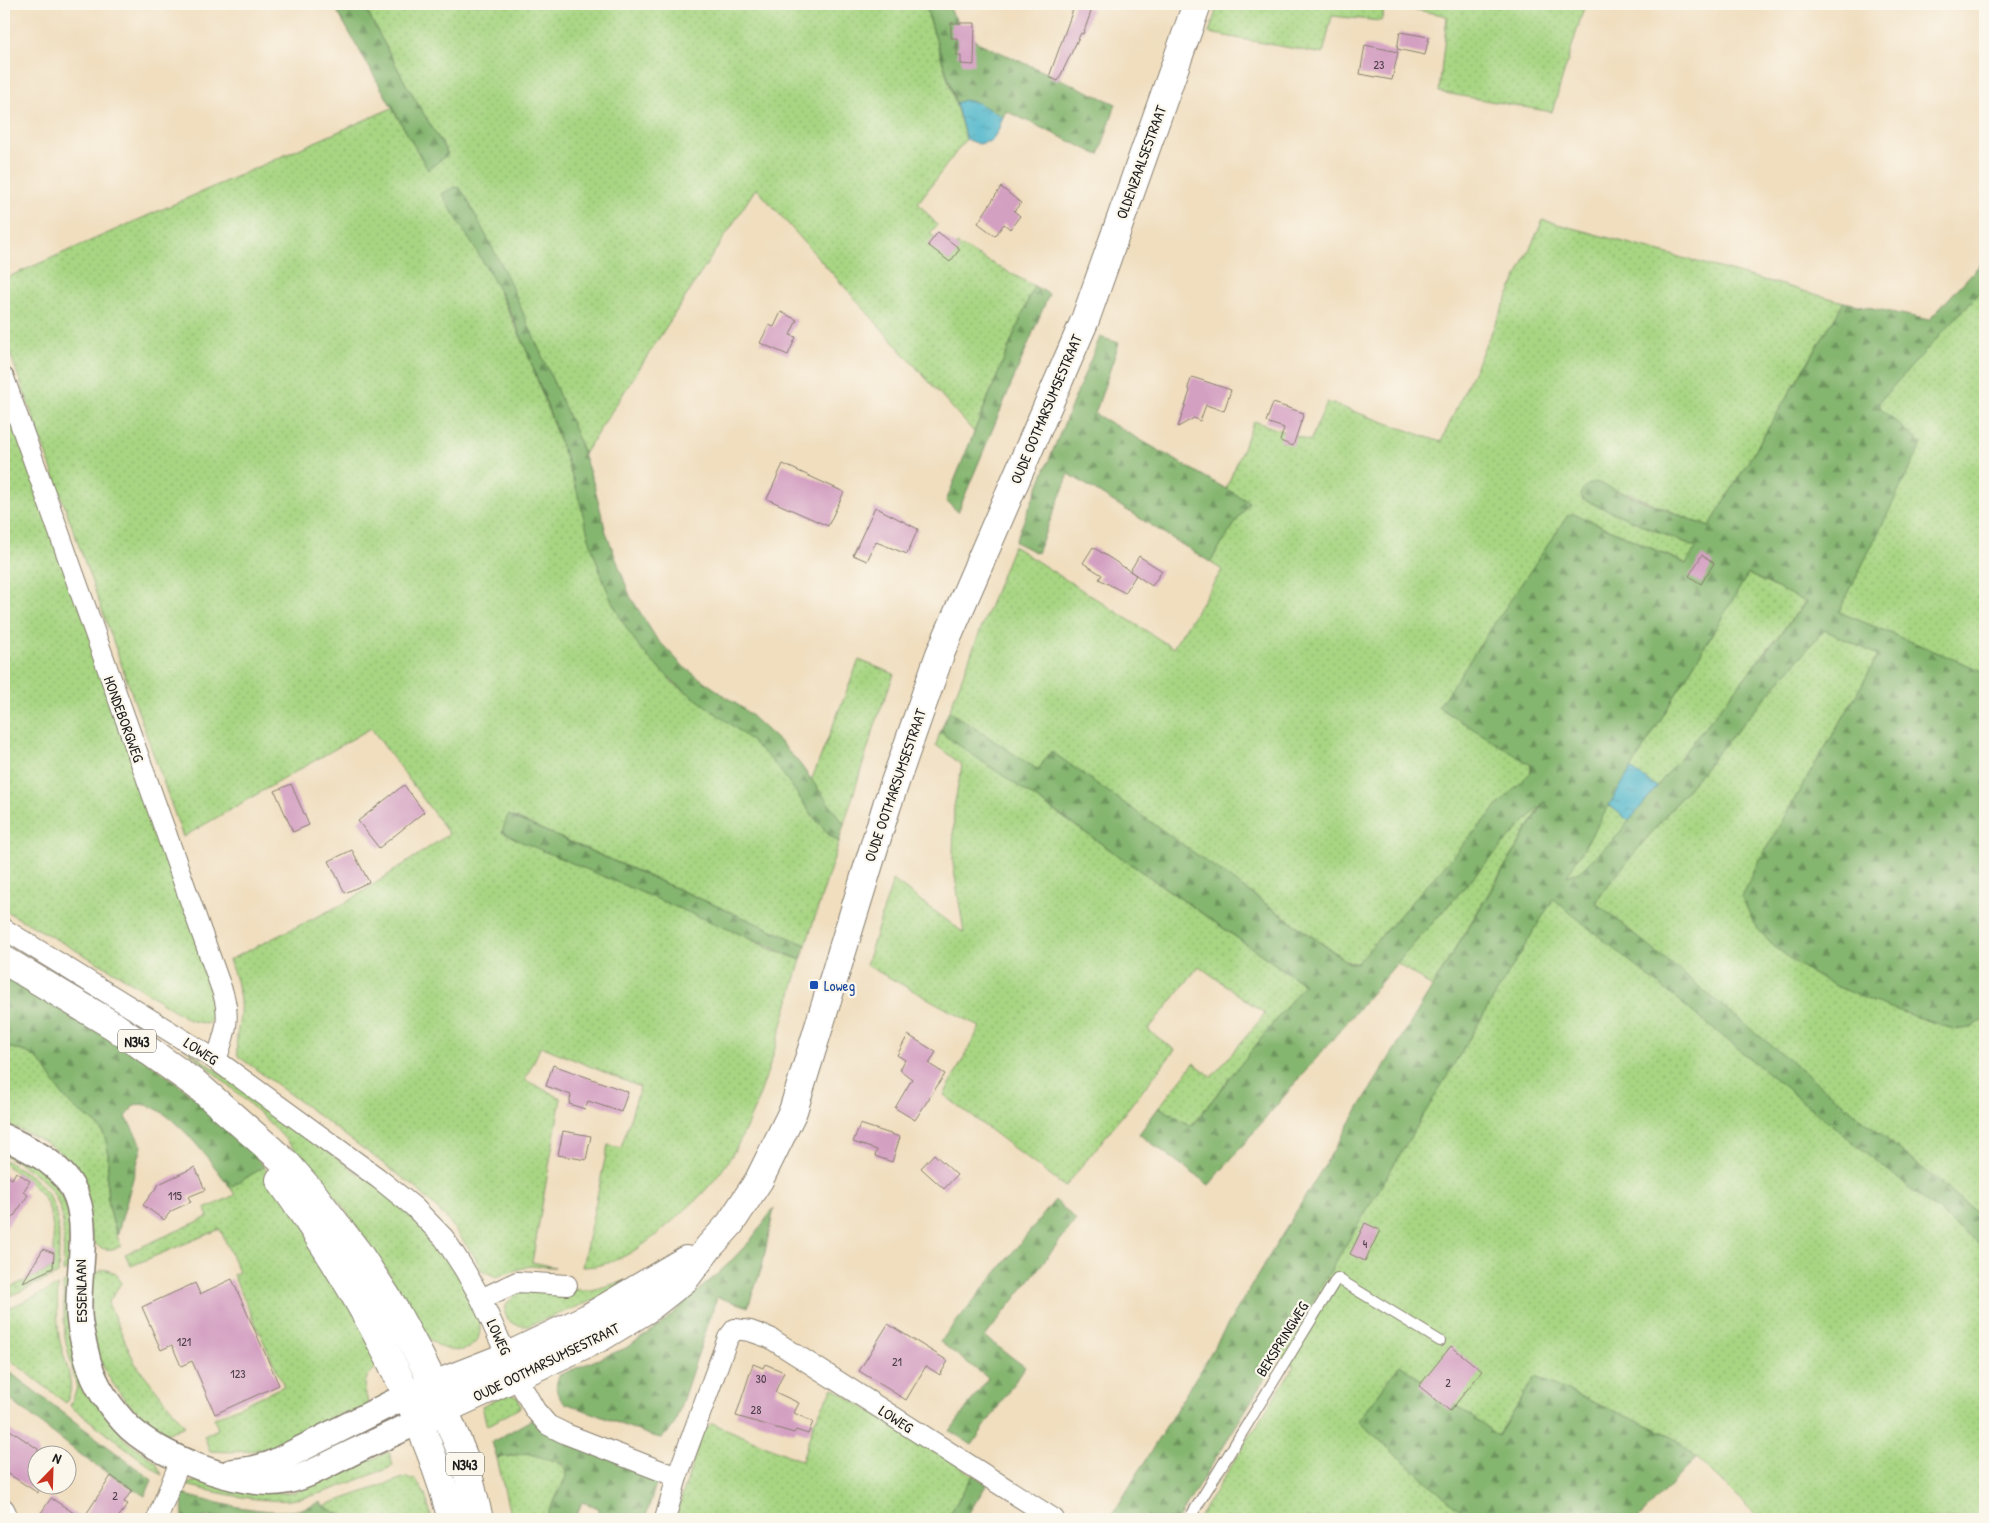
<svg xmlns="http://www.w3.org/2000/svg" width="1989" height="1523" font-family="'Patrick Hand',sans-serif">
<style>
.grass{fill:url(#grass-dots);stroke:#62784f}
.forest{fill:url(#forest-firs);stroke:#506946;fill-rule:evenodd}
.water{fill:url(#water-ripples);stroke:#346974}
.building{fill:#d4a0c2}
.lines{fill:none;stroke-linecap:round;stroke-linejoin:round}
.service-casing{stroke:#867d6e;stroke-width:12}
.minor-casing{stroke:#867d6e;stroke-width:22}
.tertiary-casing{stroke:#867d6e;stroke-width:28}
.secondary-casing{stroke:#867d6e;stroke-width:30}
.primary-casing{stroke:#867d6e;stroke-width:30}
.service{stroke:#fff;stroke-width:10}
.minor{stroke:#fff;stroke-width:20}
.tertiary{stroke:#fff;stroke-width:25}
.secondary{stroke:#fff;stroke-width:28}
.primary{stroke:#fff;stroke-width:28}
.transit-dot{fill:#1a4fb4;stroke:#fbf7ec;stroke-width:2}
.labels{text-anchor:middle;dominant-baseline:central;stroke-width:4.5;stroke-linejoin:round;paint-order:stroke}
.number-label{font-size:12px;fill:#4a3d46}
.shield{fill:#fbf7ec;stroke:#5f5e5a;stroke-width:1}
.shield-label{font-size:14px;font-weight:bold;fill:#1c1c1c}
.street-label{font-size:15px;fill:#1c1c1c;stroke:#fbf7ec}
.transit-label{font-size:15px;fill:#164399;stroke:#fbf7ec;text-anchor:start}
</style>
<defs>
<pattern id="grass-dots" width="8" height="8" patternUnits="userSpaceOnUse" patternTransform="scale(1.25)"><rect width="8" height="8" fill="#a7d582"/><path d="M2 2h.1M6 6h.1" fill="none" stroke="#8fb670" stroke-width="1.8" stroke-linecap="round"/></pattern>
<pattern id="forest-firs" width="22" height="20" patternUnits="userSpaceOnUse" patternTransform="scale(1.25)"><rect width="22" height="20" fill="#85b670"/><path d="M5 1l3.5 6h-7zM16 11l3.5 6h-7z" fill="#6c935b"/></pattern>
<pattern id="water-ripples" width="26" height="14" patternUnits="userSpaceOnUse" patternTransform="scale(1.25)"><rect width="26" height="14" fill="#4db6cb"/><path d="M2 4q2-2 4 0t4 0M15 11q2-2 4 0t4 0" fill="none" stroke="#3f93a4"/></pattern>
</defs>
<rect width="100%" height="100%" fill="#fbf7ec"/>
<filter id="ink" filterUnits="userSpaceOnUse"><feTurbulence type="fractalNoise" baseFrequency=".02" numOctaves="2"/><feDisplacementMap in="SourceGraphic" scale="10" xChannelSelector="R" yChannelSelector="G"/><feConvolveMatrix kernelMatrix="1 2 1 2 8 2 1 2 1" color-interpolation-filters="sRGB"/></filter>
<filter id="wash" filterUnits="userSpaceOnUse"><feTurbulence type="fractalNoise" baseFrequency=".0096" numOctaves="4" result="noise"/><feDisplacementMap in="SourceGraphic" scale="20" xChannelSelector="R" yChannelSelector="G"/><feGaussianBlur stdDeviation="1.12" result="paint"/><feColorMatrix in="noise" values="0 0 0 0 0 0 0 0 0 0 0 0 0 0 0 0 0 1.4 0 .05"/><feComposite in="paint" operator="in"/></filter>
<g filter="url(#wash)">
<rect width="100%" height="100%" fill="#f0debf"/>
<g class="grass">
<path d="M363,4h562l41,135 -48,64 19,22 -7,8 20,18 7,-7 77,42 -60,146 -218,-244 -172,266 -8,-21 -79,-145 28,58 52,144 24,84 12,30 15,25 44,53 61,42 36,33 16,18 28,41 16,19 10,7 -33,103 -297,-130 259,133 33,12c-20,64 -37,143 -72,200 -17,27 -42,49 -66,69 -23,20 -50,38 -81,38l26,-122 13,3 19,-61 -99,-41 -16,34 36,18 -29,164 23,5 -26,-1 -33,11 -14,-7 -9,-16 -25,-34 -33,-33 -177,-131c-4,-15 1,-27 2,-42 2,-19 -5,-37 -11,-54l120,-59 100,-67 -78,-106 -188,109 -179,-501v-57l388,-171 36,61 20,-15 -41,-68z"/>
<polygon points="1218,4 1386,4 1381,21 1332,16 1323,54 1209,33"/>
<polygon points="1388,4 1585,4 1552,112 1439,92 1447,16"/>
<polygon points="1543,220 1844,302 1709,527 1628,493 1582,499 1696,548 1687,564 1589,520 1439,707 1531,765 1531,772 1504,799 1357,963 1350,963 1051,752 1038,770 949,711 1013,546 1173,648 1222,570 1210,562 1249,502 1226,489 1254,421 1310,441 1327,402 1441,442"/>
<polygon points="1985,286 1985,672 1838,612 1921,444 1881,409 1878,402"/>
<polygon points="4,392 219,999 217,1016 206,1024 189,1020 120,975 4,910"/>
<polygon points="1748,574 1806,601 1657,787 1631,769"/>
<path d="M1824,630l54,25c-29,56 -64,109 -95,165 -15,25 -30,50 -40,77 4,10 8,23 15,31 53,63 137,79 212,100l15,-9v200l-389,-315 6,-12 118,-142z"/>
<polygon points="859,660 894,674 878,716 844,824 811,781"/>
<polygon points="940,732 1305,985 1191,1126 1159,1107 1194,1063 1212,1077 1265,1014 1199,966 1148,1030 1175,1050 1065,1187 944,1095 980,1027 866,965 893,880 964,933 953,864 954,807 962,765 936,745"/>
<polygon points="1546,798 1432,987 1397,963 1484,865"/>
<path d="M1609,805l20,16c-14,17 -41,52 -63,56z"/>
<polygon points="1553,898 1985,1249 1985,1519 1761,1519 1672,1436 1535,1377 1498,1436 1400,1365 1358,1421 1470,1519 1198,1519 1294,1366 1280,1355"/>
<path d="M180,1044c54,39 107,78 161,117 21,16 53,35 71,53 19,21 80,95 66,124 -12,23 -44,11 -54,-6 -39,-67 -82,-134 -136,-190 -33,-36 -71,-66 -108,-98z"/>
<path d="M4,1047c45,5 40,29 66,56 14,16 29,15 36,38 5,16 0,30 1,46 1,21 6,39 14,59 -11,5 -20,5 -28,-5 -6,-20 -13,-56 -22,-74 -12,-23 -45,-34 -67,-44z"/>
<path d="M4,1147l36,20 18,21 7,14 4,15 1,52 -7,3c2,-65 2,-86 -59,-117z"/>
<path d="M4,1160c57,28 57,55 54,114l-54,25v-9l49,-22c1,-60 2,-70 -49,-104z"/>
<path d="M264,1167l22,29 100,167c-23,10 -24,20 -17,43l-15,8 -9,-2 -52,25 -3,6c-28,8 -51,10 -80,8l-6,-15 14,-7 -4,-11 70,-32 -51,-111 6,-3 -19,-43 -89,37 -6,-12 83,-37 -3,-8 30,-14 -5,-8z"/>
<path d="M103,1269l13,4 5,10 -13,20 27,60 50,63 -19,8c-37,-23 -67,-59 -74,-103 -2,-16 0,-34 0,-50l3,-6z"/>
<polygon points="70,1280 123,1438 155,1461 162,1475 70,1406 77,1388 65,1338 63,1283"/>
<path d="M625,1281l-26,17 -71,28c-32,1 -30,-30 3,-37l61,1z"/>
<path d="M58,1286c-1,16 -1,34 1,50 3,22 19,47 7,67l-62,-48v-45z"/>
<polygon points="833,1388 973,1475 947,1519 675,1519 702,1433 712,1423 802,1461 814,1422"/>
<polygon points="508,1393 518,1398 521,1407 487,1426 482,1406"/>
<path d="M389,1452l4,13 -4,3c-30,11 -67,28 -99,32 -26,3 -80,-8 -106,-16l14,-3 84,12 13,-1z"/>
<path d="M527,1453c14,4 38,6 40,22l-22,44h-34l-14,-61z"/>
<polygon points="406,1477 410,1480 414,1478 425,1494 432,1519 349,1519 323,1506"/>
</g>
<g class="forest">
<polygon points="333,4 363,4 407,86 448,154 428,170"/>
<path d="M925,4h23c7,16 15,27 29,38l139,62 -17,51 -93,-44 -3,6c-17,-7 -29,-20 -47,-14z"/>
<path d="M454,187l6,1 6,9 39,75 71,161 18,52 12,47 24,64 26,42 29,30 60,42 37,34 18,20 44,60 -5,18c-30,-21 -44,-58 -70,-84 -39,-41 -91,-64 -127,-108 -26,-32 -42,-74 -53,-113 -5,-16 -8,-33 -13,-49 -15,-47 -33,-93 -50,-139 -20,-55 -55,-105 -84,-155z"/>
<path d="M1985,259v27l-106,116 2,7 41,35 -83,168 146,60v347l-15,9 -14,2c-69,-24 -149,-43 -199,-102 -6,-8 -10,-21 -15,-31 11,-27 27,-53 41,-78 31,-55 66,-108 95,-164l-54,-25 -104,120 -118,142 -6,11 389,316v30l-432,-350 -273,456 -102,164h-68l435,-718 -61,64 -87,98 -188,222 -70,-51 20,-27 33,19 112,-142 -364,-252 9,-21 89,59 13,-19 298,212h8l147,-164 27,-27v-7l-93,-58 130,-192 6,-1 15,6 97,44 10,-16 -114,-49 -2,-4c4,-9 8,-11 16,-13l113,45 135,-225 85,18zM1748,574l58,28 -190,235 -37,35 -12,4z"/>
<polygon points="1034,286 1049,294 958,512 946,501"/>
<polygon points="1100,337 1119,343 1095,414 1249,502 1210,562 1069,474 1037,553 1015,542"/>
<polygon points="508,815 806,945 801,960 522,842 502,832"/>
<path d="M4,972c93,56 191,109 260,195l-34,20c-17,-22 -65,-91 -96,-82l-8,12 16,29 -25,90c-5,-17 -9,-31 -10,-49 -1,-16 4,-30 -1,-46 -6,-23 -22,-22 -36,-37 -26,-28 -21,-52 -66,-57z"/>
<polygon points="1055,1200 1076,1220 985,1337 1025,1367 972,1445 950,1431 988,1378 940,1342"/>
<path d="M774,1208l-12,59 -14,40 -31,-10 -42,126 -6,9 -8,6 -9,-2 -89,-34c-8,-10 -8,-15 -4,-27l67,-27 34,-23 66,-59 24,-25z"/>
<polygon points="1400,1365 1498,1436 1535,1377 1672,1436 1696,1458 1638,1519 1470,1519 1358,1421"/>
<polygon points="4,1368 152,1480 145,1496 89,1461 4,1395"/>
<polygon points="531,1420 641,1471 657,1481 645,1519 596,1519 599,1508 582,1502 575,1519 545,1519 567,1476 566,1468 561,1463 527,1453 497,1458 492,1442"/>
<polygon points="973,1475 987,1484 965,1519 947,1519"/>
<path d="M182,1494c32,9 76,19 109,17 10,-1 21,-6 30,-9l2,4 26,13 -145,-2v2h-21z"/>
</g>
<g class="water">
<polygon points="964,100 978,103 1003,117 998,131 991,141 979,144 966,139 956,103"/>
<polygon points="1631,769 1657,787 1629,821 1609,805"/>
</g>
<g id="blocks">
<g class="building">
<polygon points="1075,4 1092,9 1083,34 1081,33 1058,81 1049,77"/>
<polygon points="951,23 975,23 974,65 961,64 961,56 957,56 957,38 951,38"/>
<polygon points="1400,32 1429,37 1425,55 1397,49"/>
<polygon points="1365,45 1398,52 1392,80 1360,74"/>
<polygon points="1001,187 1021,203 1014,211 1020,216 1010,229 1004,224 995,236 978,223"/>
<polygon points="938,232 960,249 950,262 928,245"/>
<polygon points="781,312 797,320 790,335 796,337 788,355 760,343 769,325 774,327"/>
<polygon points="1192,377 1231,390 1224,411 1206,405 1200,421 1194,418 1178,427 1190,391 1188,387"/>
<polygon points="1273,403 1304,413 1293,446 1280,441 1284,428 1266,422"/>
<polygon points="783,464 844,492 828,526 767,499"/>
<polygon points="875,507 918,529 907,554 876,542 867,561 853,555"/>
<polygon points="1093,547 1136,575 1125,593 1099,579 1102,575 1083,563"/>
<polygon points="1702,555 1714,563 1701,584 1689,576"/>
<polygon points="1139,556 1162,571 1152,586 1130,571"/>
<polygon points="291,784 309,825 293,832 275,791"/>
<polygon points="404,785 424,812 379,848 358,821"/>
<polygon points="352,850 369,882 345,893 329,861"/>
<polygon points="908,1035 936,1052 929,1064 945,1074 915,1120 895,1108 912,1079 900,1070 905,1060 897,1055"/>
<polygon points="553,1065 628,1092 621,1112 588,1101 585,1109 569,1104 571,1095 546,1086"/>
<polygon points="860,1124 900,1137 892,1162 875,1156 877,1150 853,1142"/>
<polygon points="563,1131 591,1136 586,1160 558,1155"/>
<polygon points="934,1154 957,1175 944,1189 921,1168"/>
<polygon points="195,1167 205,1190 188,1197 191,1202 171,1211 164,1220 143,1205 159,1184"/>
<polygon points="16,1172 30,1181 23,1192 28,1195 4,1231 4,1174 12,1179"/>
<polygon points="1365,1223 1380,1230 1365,1261 1350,1254"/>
<polygon points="43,1249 54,1253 53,1268 23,1282"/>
<polygon points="232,1279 279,1385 215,1414 192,1361 181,1366 172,1345 161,1350 142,1307 195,1283 200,1294"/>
<polygon points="888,1324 948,1361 940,1375 926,1366 906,1400 859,1371"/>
<polygon points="1451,1346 1482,1371 1450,1411 1419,1386"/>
<polygon points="753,1364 763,1368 765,1364 784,1372 775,1392 799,1403 794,1413 813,1422 808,1434 796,1430 794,1433 736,1416"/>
<polygon points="4,1426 38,1449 38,1493 4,1471"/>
<polygon points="111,1476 132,1490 124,1502 128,1504 117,1519 37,1519 51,1498 83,1519"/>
</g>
</g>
</g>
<g filter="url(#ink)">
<use href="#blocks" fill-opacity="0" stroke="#867d6e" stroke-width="1"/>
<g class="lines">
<defs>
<polyline id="service" points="1189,1519 1337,1278 1440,1341"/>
<g id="minor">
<path d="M4,378l219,615c8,27 2,41 -7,67"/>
<polyline points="4,929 216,1060 378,1178 414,1207 444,1238 464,1269 481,1299 517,1378 535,1410 548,1425 566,1434 677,1477"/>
<polyline points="481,1299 517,1282 567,1285"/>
<polyline points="4,1509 6,1513 5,1519"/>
<polyline points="157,1519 181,1459"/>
<polyline points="665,1519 677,1477 728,1338 735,1329 750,1331 770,1338 1054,1519"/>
</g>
<g id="tertiary">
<path d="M4,1137c28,13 62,29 73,61 12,35 0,81 2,117 1,13 4,26 7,38 5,25 20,49 38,69 29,33 119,68 162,59 21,-4 40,-16 59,-25 24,-12 48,-22 72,-34"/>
<polyline points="231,1472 253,1469 271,1464 406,1396"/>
</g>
<g id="secondary">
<polyline points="411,1394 508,1356 588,1318 686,1260"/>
<polyline points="417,1422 601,1337 647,1309 684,1280 709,1247 730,1224 759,1180 793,1111 887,805 940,654 1085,320 1197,4"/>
</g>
<g id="primary">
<polyline points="4,960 114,1026 197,1085 287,1164 314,1195 358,1253 392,1305 417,1351 434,1385 464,1458 479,1519"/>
<path d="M280,1180c73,102 140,218 172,339"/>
</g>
</defs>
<use href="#service" class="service-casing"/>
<use href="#minor" class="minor-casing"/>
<use href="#tertiary" class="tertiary-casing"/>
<use href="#secondary" class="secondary-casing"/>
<use href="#primary" class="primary-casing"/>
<use href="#service" class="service"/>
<use href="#minor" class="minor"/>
<use href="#tertiary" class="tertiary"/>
<use href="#secondary" class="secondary"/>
<use href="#primary" class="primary"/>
</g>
</g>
<rect class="transit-dot" x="809" y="980" width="10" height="10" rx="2.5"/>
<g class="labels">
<g class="number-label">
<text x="1379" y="64">23</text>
<text x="175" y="1195">115</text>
<text x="1365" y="1243">4</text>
<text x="184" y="1341">121</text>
<text x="897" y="1361">21</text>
<text x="238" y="1373">123</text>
<text x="761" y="1378">30</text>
<text x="1448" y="1382">2</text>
<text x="756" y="1409">28</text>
<text x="115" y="1495">2</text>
</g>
<g class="shield">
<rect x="118" y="1029.5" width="38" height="23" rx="4"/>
<rect x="446" y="1452.5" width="38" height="23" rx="4"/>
</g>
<g class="shield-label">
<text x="137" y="1041">N343</text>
<text x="465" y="1464">N343</text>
</g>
<g class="street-label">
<text transform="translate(1141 162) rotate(-70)">OLDENZAALSESTRAAT</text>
<text transform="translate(1046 409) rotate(-67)">OUDE OOTMARSUMSESTRAAT</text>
<text transform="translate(124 719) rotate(70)">HONDEBORGWEG</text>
<text transform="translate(895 785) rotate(-71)">OUDE OOTMARSUMSESTRAAT</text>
<text transform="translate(201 1051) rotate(33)">LOWEG</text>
<text transform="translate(81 1291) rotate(-91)">ESSENLAAN</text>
<text transform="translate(499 1337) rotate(65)">LOWEG</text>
<text transform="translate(1282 1339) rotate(-58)">BEKSPRINGWEG</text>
<text transform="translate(546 1362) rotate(-26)">OUDE OOTMARSUMSESTRAAT</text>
<text transform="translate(896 1419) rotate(33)">LOWEG</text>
</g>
<g class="transit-label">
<text x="824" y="985">Loweg</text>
</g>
</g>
<rect width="1989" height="1523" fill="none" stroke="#fbf7ec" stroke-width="20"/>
<g transform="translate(52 1470) rotate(23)"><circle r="24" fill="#fbf7ec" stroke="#a29f99"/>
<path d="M0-4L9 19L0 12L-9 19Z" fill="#c8321e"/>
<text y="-8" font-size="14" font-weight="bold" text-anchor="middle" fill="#1c1c1c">N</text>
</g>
</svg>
